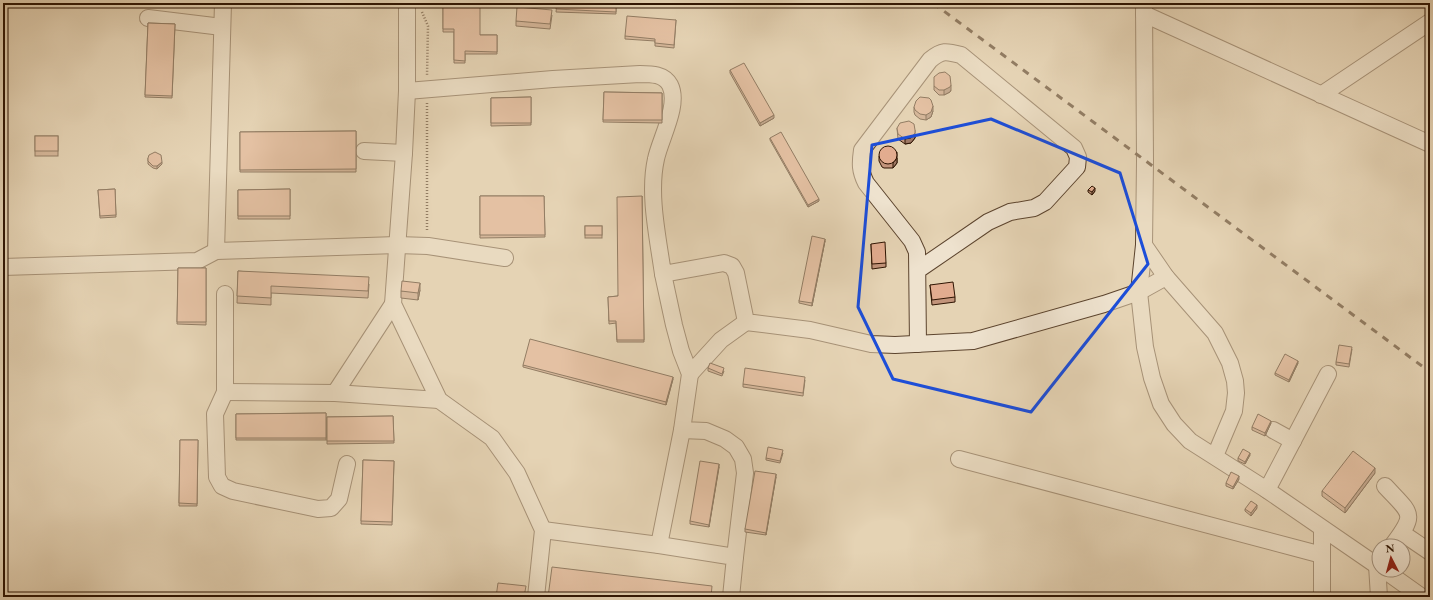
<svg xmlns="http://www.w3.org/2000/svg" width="1433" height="600" font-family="'EB Garamond',serif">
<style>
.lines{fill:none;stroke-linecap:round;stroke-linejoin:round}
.minor-casing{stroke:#5c442e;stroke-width:18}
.path{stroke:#2e1402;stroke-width:2.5;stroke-dasharray:1 2;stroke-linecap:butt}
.minor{stroke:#eee2ce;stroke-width:16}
.rail{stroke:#2e1402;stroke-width:3;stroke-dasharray:7 7;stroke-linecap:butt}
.wall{fill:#c2947b;stroke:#2e1402}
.shaded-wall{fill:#9e7864;stroke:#2e1402}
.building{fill:#e2ac8f;stroke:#2e1402}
.marked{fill:none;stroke:#1d4ed8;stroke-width:3;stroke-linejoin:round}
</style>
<rect width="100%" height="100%" fill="#e5d3b4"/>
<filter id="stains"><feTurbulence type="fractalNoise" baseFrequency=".005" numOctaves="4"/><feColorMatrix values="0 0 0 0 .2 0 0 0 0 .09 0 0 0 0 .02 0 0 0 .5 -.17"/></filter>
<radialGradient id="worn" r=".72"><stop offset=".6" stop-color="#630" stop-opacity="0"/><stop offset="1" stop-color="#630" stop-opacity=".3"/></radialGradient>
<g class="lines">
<defs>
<g id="minor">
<polyline points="407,3 407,91 404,153 393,304 439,400 492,438 517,473 543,530 536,597"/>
<polyline points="1144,3 1145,161 1144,245 1139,292 1145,347 1152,378 1161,404 1174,424 1190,441 1267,490 1379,567"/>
<polyline points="1144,14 1430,144"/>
<polyline points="148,18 222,27"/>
<path d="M407,91l146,-12 87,-5c12,0 24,0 30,11 10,20 -10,54 -14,74 -8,35 2,79 7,115l61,-11 8,3 4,7 10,49 64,8 61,14 24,1 78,-4 131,-37 35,-12 27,-15"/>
<polyline points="1321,95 1430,22"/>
<polyline points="364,151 404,153"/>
<polyline points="1144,245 1166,277 1215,333 1230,363 1235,381 1236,393 1234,411 1215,456"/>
<polyline points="216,251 223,3"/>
<polyline points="3,267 197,261 216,251 397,245 428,246 505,258"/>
<path d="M918,270l70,-48 22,-10 24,-4 11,-6 32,-35 1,-10 -4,-9 -113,-93c-15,-4 -19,-5 -31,5l-68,90c-2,14 -2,21 4,33l46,58 5,11 1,92"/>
<polyline points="663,274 674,325 681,351 690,374 682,430 706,431 725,439 736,447 743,459 745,473 735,557"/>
<polyline points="225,294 225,392 215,414 217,477 222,486 233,491 318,509 331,508 339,499 347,464"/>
<polyline points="690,374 721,340 746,322"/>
<polyline points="225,392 335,393 393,304"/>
<polyline points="335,393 439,400"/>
<polyline points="1273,430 1293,441"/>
<polyline points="959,459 1322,555"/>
<path d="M1385,486c27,29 32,27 7,60"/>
<polyline points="1267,490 1328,374"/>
<polyline points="543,530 659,545 735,557 731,597"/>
<polyline points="1402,533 1430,552"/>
<polyline points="659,545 682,430"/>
<polyline points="1384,570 1422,597"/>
<polyline points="1322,597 1322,529"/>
<polyline points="1379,597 1377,565 1379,562"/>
</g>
</defs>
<use href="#minor" class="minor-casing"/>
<g class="path">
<polyline points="422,12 428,26 427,76"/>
<polyline points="427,103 427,232"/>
</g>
<use href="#minor" class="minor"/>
<polyline class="rail" points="933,3 1430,372"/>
</g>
<g class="wall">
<polygon points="443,3 480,35 497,35 497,54 465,54 465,63 454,63 454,32 443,32"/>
<polygon points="557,3 616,3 616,14 556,12"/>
<polygon points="552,15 550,29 516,26 516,21"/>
<polygon points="676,20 674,48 655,46 655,41 625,39 625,36"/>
<polygon points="148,23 175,24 172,98 145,97"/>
<polygon points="730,70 774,118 760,126 730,73"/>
<polygon points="934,86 951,90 950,92 944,95 939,95 934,90"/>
<polygon points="604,92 662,93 662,123 603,122"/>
<polygon points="531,97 531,125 491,126 491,98"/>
<polygon points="914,107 933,111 931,117 926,120 920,119 915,115 914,112"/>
<polygon points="897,128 915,135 915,138 911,143 905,144 898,139"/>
<polygon points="356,131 356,172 240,172 240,132"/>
<rect x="35" y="136" width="23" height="20"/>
<polygon points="770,138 819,201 808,207 770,140"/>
<polygon points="897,152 897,163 893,168 884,168 882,167 879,161 879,156"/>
<polygon points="148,158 162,164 157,169 153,168 148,164"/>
<polygon points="115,189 116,217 100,218 98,190"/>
<polygon points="290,189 290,219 238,219 238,190"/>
<polygon points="1088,190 1095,191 1092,195 1088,192"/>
<polygon points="480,196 544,196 545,237 480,238"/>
<polygon points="642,196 644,342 617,342 616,323 609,324 608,297 618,296"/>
<rect x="585" y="226" width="17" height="12"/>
<polygon points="825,241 812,306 799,303 799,301"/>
<polygon points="871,244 886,263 886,267 872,269"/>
<polygon points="178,268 206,268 206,325 177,324"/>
<polygon points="238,271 369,284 368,298 271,293 271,305 237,303"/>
<polygon points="930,285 955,297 955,302 932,305"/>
<polygon points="420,290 418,300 401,298 401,291"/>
<polygon points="1352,349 1349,367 1336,365 1336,362"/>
<polygon points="1298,363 1289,382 1275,375 1275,373"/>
<polygon points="523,365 673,379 666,405 523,367"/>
<polygon points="708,368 724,371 722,376 708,371"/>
<polygon points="805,380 803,396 743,387 743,384"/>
<polygon points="326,413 326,440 236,440 236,414"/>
<polygon points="393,416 394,443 327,444 327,417"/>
<polygon points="1271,423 1265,436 1252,430 1252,427"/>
<polygon points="180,440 198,440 197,506 179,506"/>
<polygon points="783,453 780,463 766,460 766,458"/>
<polygon points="1250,455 1245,464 1238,461 1238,458"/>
<polygon points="363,460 394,461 392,525 361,524"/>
<polygon points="719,467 709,527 690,524 690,521"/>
<polygon points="1375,473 1345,513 1322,496 1322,491"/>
<polygon points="776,477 766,535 745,532 745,529"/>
<polygon points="1239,479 1233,489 1226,486 1226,483"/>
<polygon points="1257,508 1251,516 1245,511 1245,509"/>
</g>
<g class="shaded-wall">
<polygon points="951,85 951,90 950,92 944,95 944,90"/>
<polygon points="933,106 933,111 931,117 926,120 926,115"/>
<polygon points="774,115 774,118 760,126 760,123"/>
<polygon points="915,130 915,138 911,143 905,144 905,139"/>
<polygon points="897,158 897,163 893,168 893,163"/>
<polygon points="162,162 162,164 157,169 157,166"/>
<polygon points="1095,188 1095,191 1092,195 1092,192"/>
<polygon points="819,199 819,201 808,207 808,205"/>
<polygon points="825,239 825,241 812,306 812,303"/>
<polygon points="420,283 420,290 418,300 418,293"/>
<polygon points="1298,361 1298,363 1289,382 1289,380"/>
<polygon points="673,377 673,379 666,405 666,402"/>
<polygon points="1271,421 1271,423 1265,436 1265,433"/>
<polygon points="1250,453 1250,455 1245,464 1245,462"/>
<polygon points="719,464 719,467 709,527 709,525"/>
<polygon points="1375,468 1375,473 1345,513 1345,508"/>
<polygon points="776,474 776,477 766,535 766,533"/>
<polygon points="1239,476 1239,479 1233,489 1233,487"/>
<polygon points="1257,505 1257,508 1251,516 1251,513"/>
</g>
<g class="building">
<polygon points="443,3 480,4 480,35 497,35 497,52 465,51 465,61 454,60 454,29 443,29"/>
<polygon points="557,3 616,3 616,12 556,9"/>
<polygon points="517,7 552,10 550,24 516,21"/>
<polygon points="627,16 676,20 674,45 655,43 655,39 625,36"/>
<polygon points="148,23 175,24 172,96 145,95"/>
<polygon points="744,63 774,115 760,123 730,70"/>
<polygon points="945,72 950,76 951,85 950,87 944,90 939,90 934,86 934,77 939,73"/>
<polygon points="604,92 662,93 662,120 603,120"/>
<polygon points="531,97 531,123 491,123 491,98"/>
<polygon points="920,97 929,98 931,100 933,106 931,112 926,115 920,114 915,110 914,107 916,101"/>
<polygon points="909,121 914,124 915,130 915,133 911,138 905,139 898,134 897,128 900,123"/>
<polygon points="356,131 356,169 240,170 240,132"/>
<polygon points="781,132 819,199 808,205 770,138"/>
<rect x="35" y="136" width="23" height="15"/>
<circle cx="888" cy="155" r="9"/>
<polygon points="155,152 161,155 162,162 157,166 153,166 148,161 148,158 149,155"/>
<polygon points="1092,186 1095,188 1092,192 1088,190"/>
<polygon points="115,189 116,215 100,216 98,190"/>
<polygon points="290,189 290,216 238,216 238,190"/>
<polygon points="480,196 544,196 545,235 480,235"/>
<polygon points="642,196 644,340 617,340 616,321 609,321 608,297 618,296 617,197"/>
<rect x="585" y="226" width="17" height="9"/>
<polygon points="812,236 825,239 812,303 799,301"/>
<polygon points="885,242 886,263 872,264 871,244"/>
<polygon points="178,268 206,268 206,322 177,322"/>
<polygon points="238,271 369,277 368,291 271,286 271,298 237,296"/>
<polygon points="402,281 420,283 418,293 401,291"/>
<polygon points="953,282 955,297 932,300 930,285"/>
<polygon points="530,339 673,377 666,402 523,365"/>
<polygon points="1339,345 1352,347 1349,364 1336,362"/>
<polygon points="1285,354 1298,361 1289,380 1275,373"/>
<polygon points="710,363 724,368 722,374 708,368"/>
<polygon points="745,368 805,377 803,393 743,384"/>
<polygon points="326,413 326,438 236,438 236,414"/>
<polygon points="1258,414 1271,421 1265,433 1252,427"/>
<polygon points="393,416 394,441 327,441 327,417"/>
<polygon points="180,440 198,440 197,504 179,503"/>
<polygon points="768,447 783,450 780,461 766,458"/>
<polygon points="1243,449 1250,453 1245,462 1238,458"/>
<polygon points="1353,451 1375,468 1345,508 1322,491"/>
<polygon points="363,460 394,461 392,522 361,521"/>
<polygon points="700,461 719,464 709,525 690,521"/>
<polygon points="755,471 776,474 766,533 745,529"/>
<polygon points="1231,472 1239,476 1233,487 1226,483"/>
<polygon points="1251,501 1257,505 1251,513 1245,509"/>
<polygon points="552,567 712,586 711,597 548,597"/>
<polygon points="498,583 526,586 524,597 496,597"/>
</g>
<path d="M0 0H1433V600H0ZM991,119l129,54 28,91 -117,148 -138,-33 -35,-72 14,-162z" fill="#e5d3b4" fill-opacity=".55" fill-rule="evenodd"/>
<path class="marked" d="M991,119l129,54 28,91 -117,148 -138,-33 -35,-72 14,-162z"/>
<rect width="1433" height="600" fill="none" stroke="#e5d3b4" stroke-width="16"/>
<rect x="4" y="4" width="1425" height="592" fill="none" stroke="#2e1402" stroke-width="2"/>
<rect x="8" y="8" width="1417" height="584" fill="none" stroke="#2e1402"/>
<g transform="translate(1391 558) rotate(354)"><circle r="19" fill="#eee2ce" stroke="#a1907c"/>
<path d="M0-3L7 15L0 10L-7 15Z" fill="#8f2418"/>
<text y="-6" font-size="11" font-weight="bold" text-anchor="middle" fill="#2e1402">N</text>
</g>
<rect width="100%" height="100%" filter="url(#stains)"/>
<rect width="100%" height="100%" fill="url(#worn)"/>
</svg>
